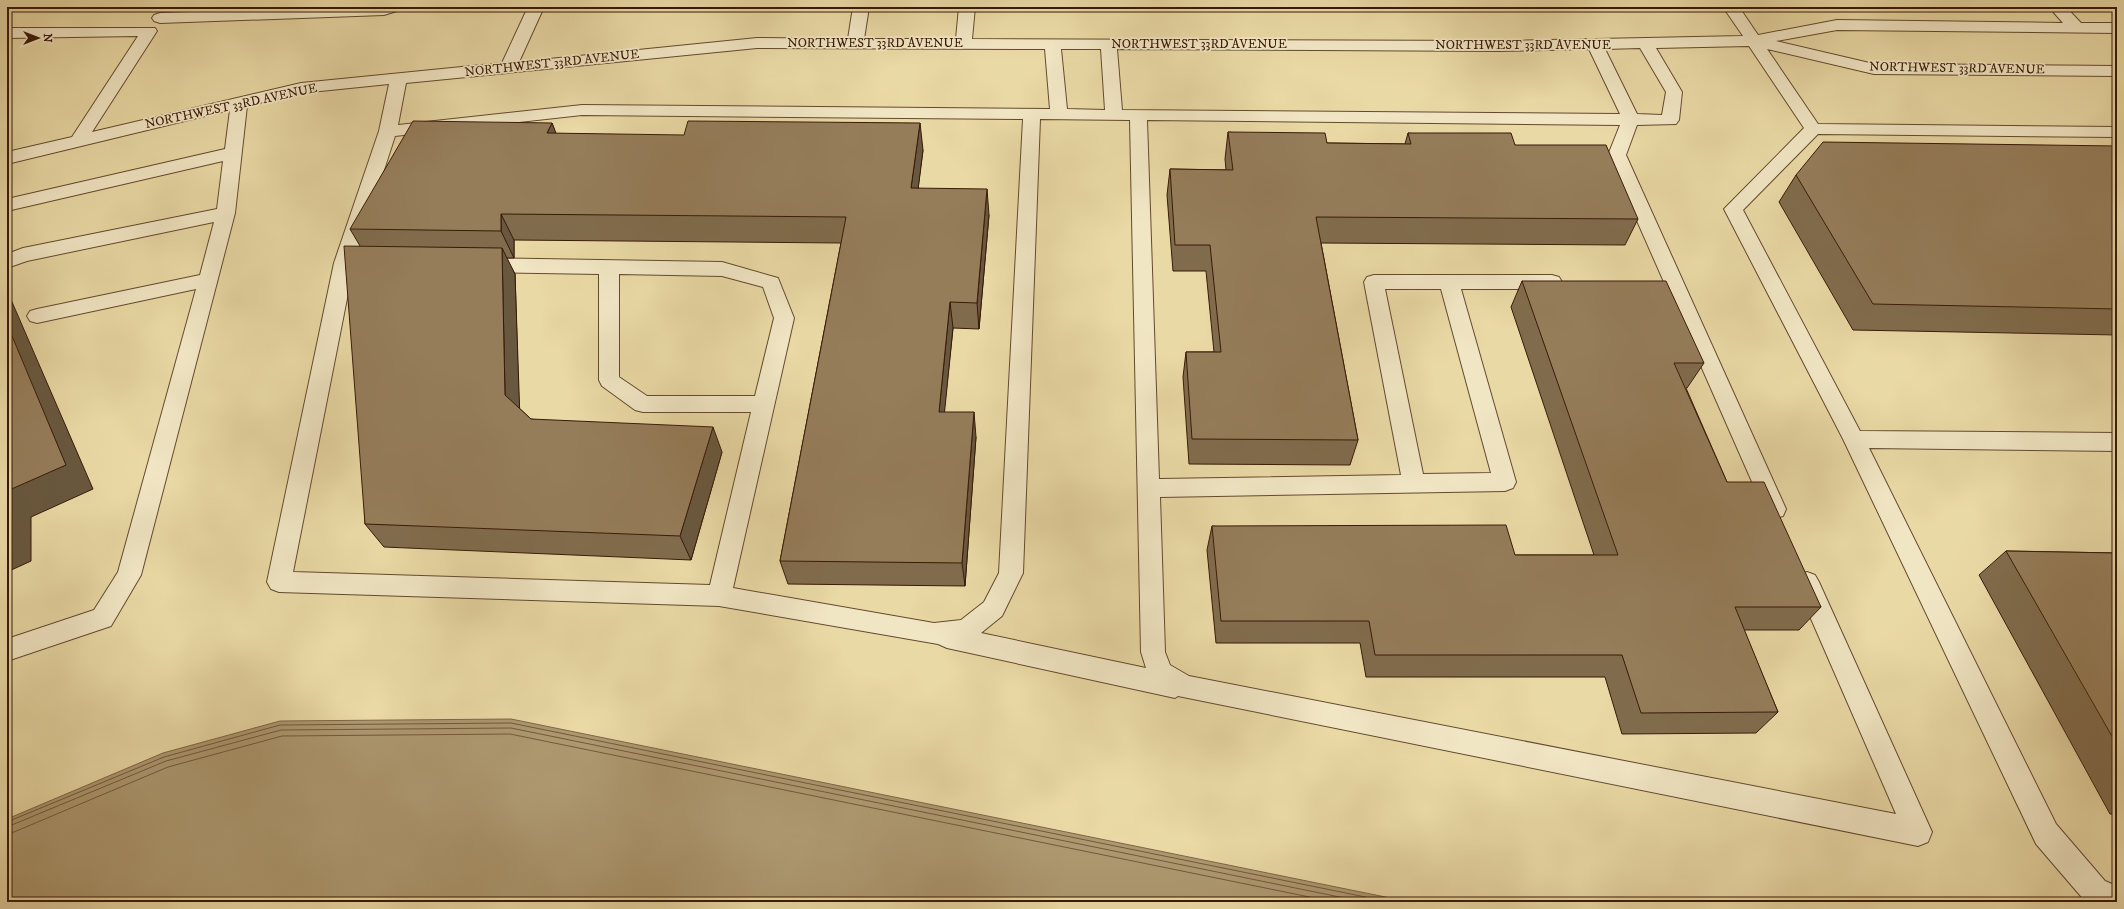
<svg xmlns="http://www.w3.org/2000/svg" width="2124" height="909" font-family="'IM FELL DW Pica',serif">
<style>
.water{fill:#ad9870;stroke:#7f6546}
.lines{fill:none;stroke-linecap:round;stroke-linejoin:round}
.shore{stroke:#73583c;stroke-width:1}
.minor-casing{stroke:#65492f;stroke-width:2}
.minor{fill:#f1e6c4;fill-rule:evenodd}
.wall{fill:#806c4d;stroke:#391908}
.shaded-wall{fill:#68583f;stroke:#391908}
.building{fill:#957d5a;stroke:#391908}
.labels{text-anchor:middle;dominant-baseline:central;stroke-width:3.5;stroke-linejoin:round;paint-order:stroke}
.far-street-label{font-size:13px;fill:#391908;stroke:#f1e6c4}
</style>
<rect width="100%" height="100%" fill="#e9d9a5"/>
<filter id="stains"><feTurbulence type="fractalNoise" baseFrequency=".005" numOctaves="4"/><feColorMatrix values="0 0 0 0 .2 0 0 0 0 .09 0 0 0 0 .02 0 0 0 .5 -.17"/></filter>
<radialGradient id="worn" r=".72"><stop offset=".6" stop-color="#630" stop-opacity="0"/><stop offset="1" stop-color="#630" stop-opacity=".3"/></radialGradient>
<polygon class="water" points="511,719 1410,902 7,902 7,819 163,753 280,721"/>
<g class="lines">
<g class="shore">
<polyline points="7,822 164,757 280,725 511,723 1390,902"/>
<polyline points="7,827 166,761 281,730 511,728 1364,902"/>
<polyline points="7,833 14,832 168,767 282,736 510,734 1334,902"/>
</g>
<defs>
<g id="minor">
<polygon points="338,7 403,7 400,10 384,15 160,23 154,21 152,18 154,15 160,13"/>
<path d="M528,7h16l-25,55 238,-24 91,1 5,-32h16l-5,32h92l3,-32h16l-3,32 527,2 244,-5 -20,-29h16l19,28 79,-15 226,3 -14,-16h17l15,16h36v10l-280,-3 -61,11 98,23 243,2v10l-243,-2 -107,-25 51,75 299,3v10l-299,-3 -75,76 117,221 257,2v18l-248,-3 187,376 49,57 12,5v16l-32,-1 -49,-57 -193,-405 -119,-230 80,-81 -55,-82 -93,2 26,44 -3,28 -3,4 -39,1 -11,30 160,354 -3,7 -8,2 -8,-2 -3,-7 -156,-354 12,-30 -473,-5 12,359 242,-4 -37,-193 3,-5 7,-2h178l7,2 3,5 -3,5 -7,2h-91l55,193 -3,6 -8,3 -345,6 5,155 5,13 19,11 707,138 -101,-232 4,-7 8,-3 8,3 4,7 113,250 -4,10 -10,4 -740,-150 -3,2 -228,-50 -9,-4 -219,-38 -440,-14 -8,-3 -4,-7 67,-319 45,-132 10,-47 -88,9 -54,13 -12,107 -94,362 -30,51 -104,35v-22l87,-29 24,-38 78,-283 -159,34 -7,-2 -3,-5 3,-5 7,-2 163,-34 14,-53 -187,39 -20,7v-14l16,-6 194,-39 6,-48 -216,50v-12l218,-50 5,-39 -223,54v-12l65,-15 66,-101 -131,2v-10h148l2,3 -65,101 209,-49 201,-20zM757,48l288,1 5,60 -468,-4 -184,20 8,-42zM1640,48l26,44 -4,23 -25,-1 -32,-65zM1061,49h40l4,61 -38,-1zM1117,49l382,2 90,-2 31,65 -498,-4zM582,115l441,4 -24,454 -15,29 -23,18 -27,3 -201,-35 61,-270 -16,-40 -56,-16 -241,-4 -7,2 -3,5 3,5 7,2 118,2v106l3,6 33,24 8,2h108l-41,173 -417,-13 61,-309 41,-127zM1040,119l90,1 11,532 5,16 -165,-35 21,-17 21,-43zM619,274l103,2 41,11 11,31 -19,78h-108l-28,-19zM1385,289h56l50,184 -68,1z"/>
</g>
</defs>
<use href="#minor" class="minor-casing"/>
<use href="#minor" class="minor"/>
</g>
<g class="wall">
<polygon points="552,123 556,134 923,150 918,188 989,215 979,329 953,328 944,412 976,437 965,586 788,584 780,561 841,243 514,240 514,258 506,258 515,274 519,408 531,419 722,452 691,560 384,547 365,524 360,246 350,229"/>
<polygon points="1228,132 1327,143 1405,144 1408,133 1515,145 1638,219 1625,245 1321,243 1358,440 1350,465 1189,464 1183,377 1186,352 1214,352 1206,271 1173,271 1167,195 1170,169 1226,170 1225,159"/>
<polygon points="2117,146 2117,335 1853,330 1779,202 1796,175"/>
<polygon points="1522,281 1704,363 1687,388 1686,388 1727,482 1821,607 1799,630 1744,630 1778,712 1756,733 1622,734 1605,677 1366,677 1360,643 1216,643 1207,550 1212,526 1515,555 1594,555 1511,307"/>
<polygon points="2006,551 2117,553 2117,814 2110,814 1979,575"/>
</g>
<g class="shaded-wall">
<polygon points="552,123 562,149 547,133"/>
<polygon points="920,123 923,150 915,214 911,188"/>
<polygon points="987,189 989,215 979,329 977,303"/>
<polygon points="501,214 514,240 514,258 501,231"/>
<polygon points="502,248 515,274 520,420 505,395"/>
<polygon points="7,293 9,295 93,489 31,517 31,561 7,572"/>
<polygon points="950,302 953,328 942,437 939,412"/>
<polygon points="974,412 976,437 965,586 962,563"/>
<polygon points="713,427 722,452 691,560 680,536"/>
</g>
<g class="building">
<polygon points="413,121 552,123 547,133 684,135 688,121 920,123 911,188 987,189 977,303 950,302 939,412 974,412 962,563 780,561 846,217 501,214 501,231 350,229"/>
<polygon points="1228,132 1325,133 1327,143 1411,144 1408,133 1511,133 1515,145 1606,145 1638,219 1316,217 1358,440 1192,439 1186,352 1221,352 1210,245 1175,245 1170,169 1233,170"/>
<polygon points="1823,142 2117,146 2117,309 1873,304 1796,175"/>
<polygon points="344,246 502,248 505,395 531,419 713,427 680,536 365,524"/>
<polygon points="1522,281 1666,281 1704,363 1674,363 1727,482 1764,482 1821,607 1735,607 1778,712 1641,713 1622,655 1375,655 1369,621 1221,621 1212,526 1506,525 1515,555 1618,555"/>
<polygon points="7,324 66,465 7,491"/>
<polygon points="2006,551 2117,553 2117,745"/>
</g>
<g class="labels">
<g class="far-street-label">
<text x="875" y="43">NORTHWEST 33RD AVENUE</text>
<text x="1199" y="44">NORTHWEST 33RD AVENUE</text>
<text x="1523" y="45">NORTHWEST 33RD AVENUE</text>
<text transform="translate(552 63) rotate(-6)">NORTHWEST 33RD AVENUE</text>
<text transform="translate(1957 68) rotate(1)">NORTHWEST 33RD AVENUE</text>
<text transform="translate(231 106) rotate(-12)">NORTHWEST 33RD AVENUE</text>
</g>
</g>
<rect width="2124" height="909" fill="none" stroke="#e9d9a5" stroke-width="24"/>
<rect x="8" y="8" width="2108" height="893" fill="none" stroke="#391908" stroke-width="2"/>
<rect x="12" y="12" width="2100" height="885" fill="none" stroke="#391908"/>
<g transform="translate(38 38) rotate(90)" stroke="#f1e6c4" stroke-width="3" paint-order="stroke">
<path d="M0-3L7 15L0 10L-7 15Z" fill="#391908"/>
<text y="-6" font-size="11" font-weight="bold" text-anchor="middle" fill="#391908">N</text>
</g>
<rect width="100%" height="100%" filter="url(#stains)"/>
<rect width="100%" height="100%" fill="url(#worn)"/>
</svg>
